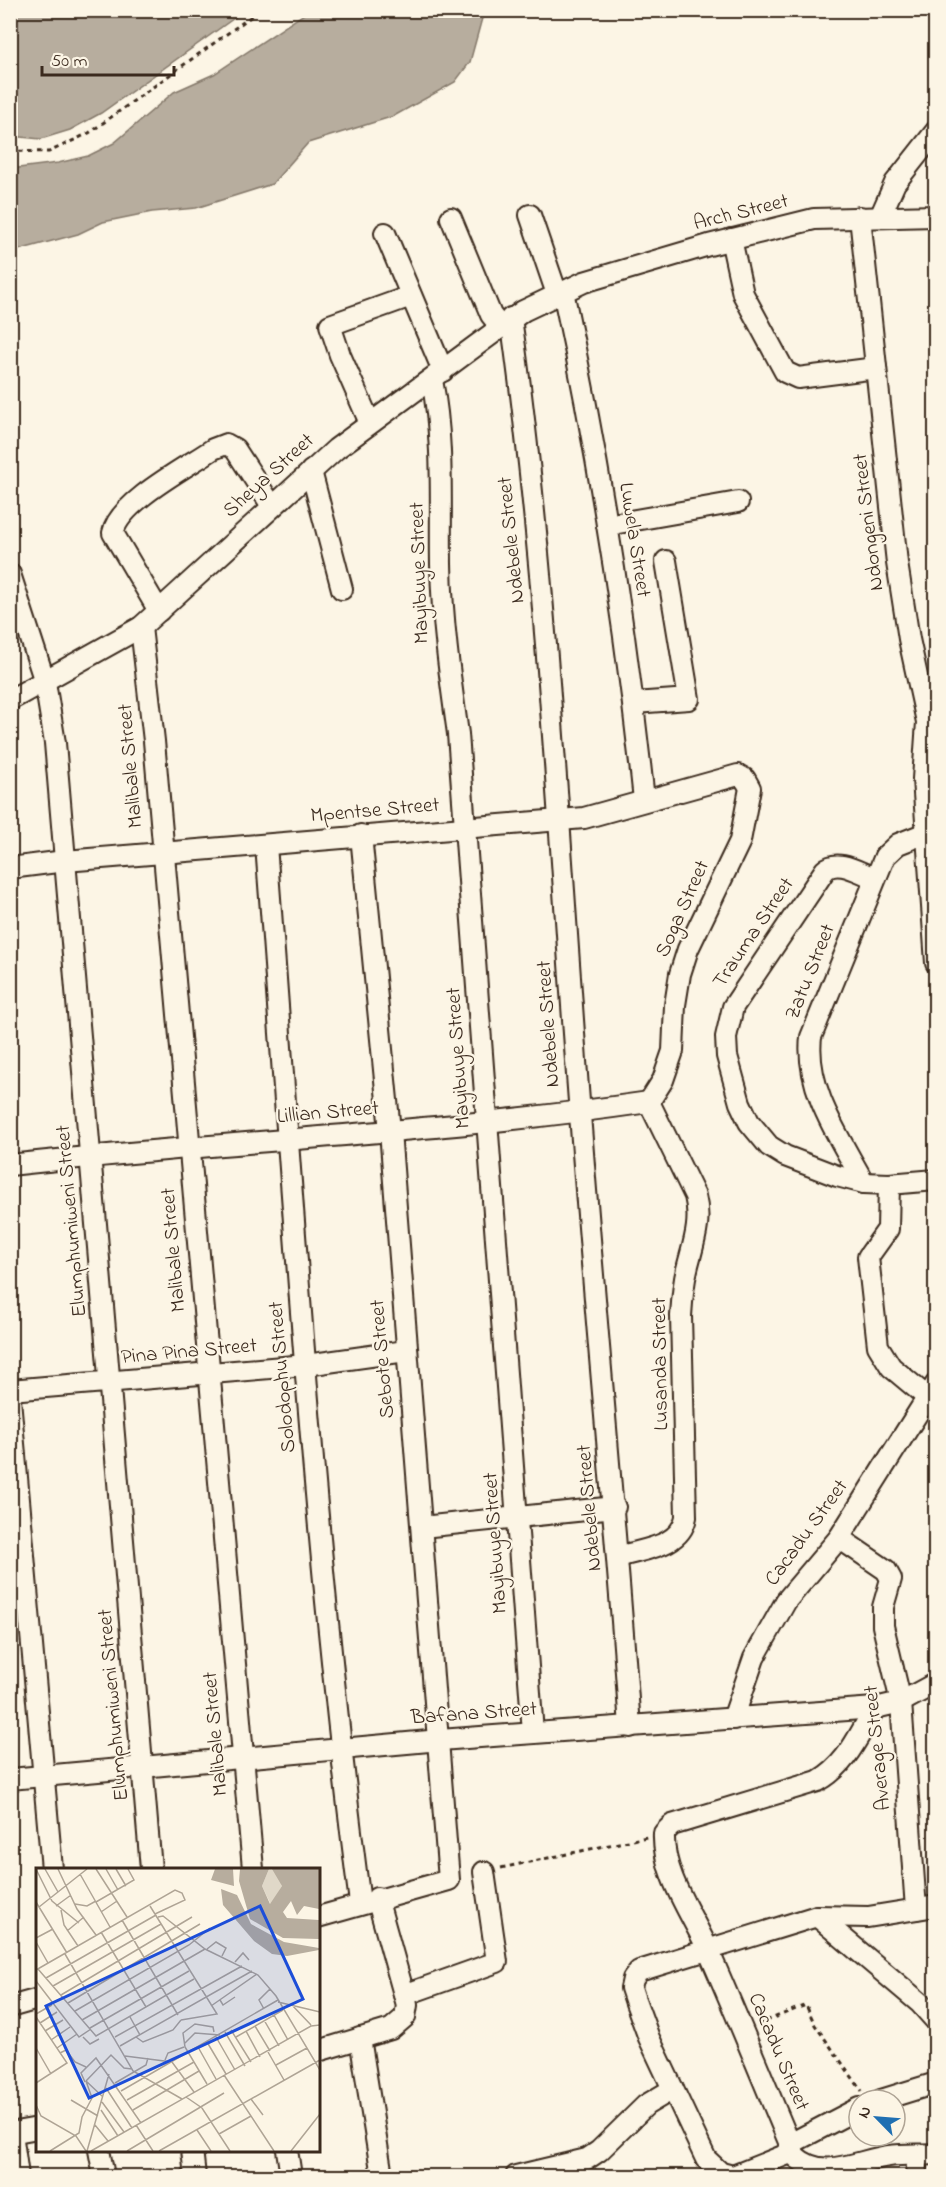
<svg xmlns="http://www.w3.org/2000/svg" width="946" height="2187" font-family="'Indie Flower',sans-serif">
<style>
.water{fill:#b7ad9e;stroke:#85796b;stroke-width:1.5}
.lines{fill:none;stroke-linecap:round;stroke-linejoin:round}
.street-casing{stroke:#3b2a1e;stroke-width:24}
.path{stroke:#3b2a1e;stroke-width:3;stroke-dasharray:4.5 4.5;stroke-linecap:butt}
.street{stroke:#fcf5e5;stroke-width:20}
.labels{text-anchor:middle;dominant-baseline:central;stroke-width:4.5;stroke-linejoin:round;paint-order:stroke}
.street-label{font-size:21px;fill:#3b2a1e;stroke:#fcf5e5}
.inset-road{fill:none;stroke:#afa495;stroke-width:1.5}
.view{fill:#1d4ed8;fill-opacity:0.15;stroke:#1d4ed8;stroke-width:3}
.inset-edge{fill:none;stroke:#3b2a1e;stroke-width:3}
</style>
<rect width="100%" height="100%" fill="#fcf5e5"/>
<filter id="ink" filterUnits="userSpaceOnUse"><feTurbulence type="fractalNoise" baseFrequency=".0167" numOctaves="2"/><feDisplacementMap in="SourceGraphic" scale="12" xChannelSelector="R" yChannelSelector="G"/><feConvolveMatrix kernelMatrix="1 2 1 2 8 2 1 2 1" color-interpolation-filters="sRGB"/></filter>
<g filter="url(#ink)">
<g class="water">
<polygon points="310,10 484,11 470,62 455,82 394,116 308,143 272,184 196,208 152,212 103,222 78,234 11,252 11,169 58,163 88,156 114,143 174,92 214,74"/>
<polygon points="10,11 11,10 244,11 101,113 70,130 41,139 11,136"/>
</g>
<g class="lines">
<defs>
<g id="street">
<polyline points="530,215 557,294"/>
<polyline points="860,217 897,563 909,639 927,722 923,779 936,963"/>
<polyline points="880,217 895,183 936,131"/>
<polyline points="451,218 491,315 500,326"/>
<polyline points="385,233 443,371"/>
<polyline points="731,239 743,294 785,372 798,378 876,368"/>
<path d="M563,291c36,168 63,338 81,509"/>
<path d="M511,318c34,242 46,486 64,729 16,227 39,453 55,680"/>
<path d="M432,380c12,61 8,122 9,184 1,57 9,113 17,170l75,999"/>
<polyline points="370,423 340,355 330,325 411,296"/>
<polyline points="311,471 342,589"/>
<polyline points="607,525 738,502"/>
<polyline points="10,574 45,682 55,743 151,1869"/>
<path d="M159,611l-46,-78c6,-31 74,-66 100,-84l13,-5 9,5 37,57"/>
<polyline points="141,627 154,741 253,1869"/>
<polyline points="10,700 141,627 336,449 523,311 584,282 709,245 814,219 936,216"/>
<polyline points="634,703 689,699 666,561"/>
<path d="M266,845c27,353 48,707 94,1058"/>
<polyline points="10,868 65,861 584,818 738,775 745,779 750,788 740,841 688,949 680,974 675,1005 673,1051 663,1080 649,1102"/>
<path d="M875,878c-15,-5 -37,-20 -50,-8l-92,137 -7,30 1,19 13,47 9,19 20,24 16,10 52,20 27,7 25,1 47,-4"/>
<path d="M10,1165c213,-24 427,-32 639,-63"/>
<path d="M864,1183c-24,-45 -59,-93 -53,-146l74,-181 13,-12 28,-11"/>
<polyline points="889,1184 888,1229 868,1257 878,1346 891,1367 927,1397"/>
<polyline points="10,1390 306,1365 406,1351"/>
<polyline points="10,1399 52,1869"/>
<polyline points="422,1527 615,1507"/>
<polyline points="839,1538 886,1570 891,1579 883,1607 883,1626 901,1702 916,1909"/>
<path d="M618,1557c25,-8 63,-10 68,-40l-5,-201c1,-16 2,-31 6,-47 6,-25 15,-46 8,-73l-46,-94"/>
<path d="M875,1708c-17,28 -28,57 -57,73l-146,44 -8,8c-2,42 29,82 45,119 30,68 57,136 86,204 28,26 62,4 94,0 15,-2 31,-1 47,-2"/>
<polyline points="733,1719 754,1658 786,1601 839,1538 936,1384"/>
<polyline points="10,1779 440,1740 875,1708 901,1702 936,1683"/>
<polyline points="817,1916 920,2003 936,2021"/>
<polyline points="318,1917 449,1880 390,1131 361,835"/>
<polyline points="404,1995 497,1962 484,1872"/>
<polyline points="10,2007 38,1999"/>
<polyline points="360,2038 382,2176"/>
<polyline points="318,2051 391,2029 405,2017 407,2005 377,1898"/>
<polyline points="881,2100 936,2083"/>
<polyline points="10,2133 38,2128"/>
<polyline points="12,2133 18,2176"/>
<polyline points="790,2144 859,2108"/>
<polyline points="99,2150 104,2176"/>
<polyline points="192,2150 195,2176"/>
<polyline points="287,2150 291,2176"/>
<polyline points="793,2152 733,2176 721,2173 706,2159 649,2038 635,2000 631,1988 633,1979 639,1971 817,1916 868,1917 936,1906"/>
<polyline points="516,2176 587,2159 599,2151 646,2105 673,2089"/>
<polyline points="916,2176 918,2155"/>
</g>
</defs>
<use href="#street" class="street-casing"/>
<g class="path">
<polyline points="10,151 49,152 89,133 260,10"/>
<polyline points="501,1868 647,1837"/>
<polyline points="758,2024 806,2005 815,2025 862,2091"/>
</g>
<use href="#street" class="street"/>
</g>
</g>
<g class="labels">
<g class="street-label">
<text transform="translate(741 213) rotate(-14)">Arch Street</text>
<text transform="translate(269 476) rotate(-42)">Sheya Street</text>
<text transform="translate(869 522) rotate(-97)">Ndongeni Street</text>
<text transform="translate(512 540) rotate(-96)">Ndebele Street</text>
<text transform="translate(634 540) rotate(81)">Luwela Street</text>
<text transform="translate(420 573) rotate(-92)">Mayibuye Street</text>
<text transform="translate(131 766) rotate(-95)">Malibale Street</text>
<text transform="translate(375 811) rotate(-5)">Mpentse Street</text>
<text transform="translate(683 909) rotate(-66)">Soga Street</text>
<text transform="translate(754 933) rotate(-56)">Trauma Street</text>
<text transform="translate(811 972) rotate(-68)">Zatu Street</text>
<text transform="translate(549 1024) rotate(-94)">Ndebele Street</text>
<text transform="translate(459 1058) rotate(-94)">Mayibuye Street</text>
<text transform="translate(328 1113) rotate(-5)">Lillian Street</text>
<text transform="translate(72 1221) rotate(-95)">Elumphumiweni Street</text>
<text transform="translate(174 1250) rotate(-95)">Malibale Street</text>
<text transform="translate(189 1352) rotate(-5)">Pina Pina Street</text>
<text transform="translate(383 1359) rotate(-95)">Sebote Street</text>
<text transform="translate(661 1364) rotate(-91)">Lusanda Street</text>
<text transform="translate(283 1377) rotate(-95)">Solodophu Street</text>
<text transform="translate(590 1508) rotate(-95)">Ndebele Street</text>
<text transform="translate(807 1533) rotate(-54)">Cacadu Street</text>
<text transform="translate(496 1543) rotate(-94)">Mayibuye Street</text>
<text transform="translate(114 1705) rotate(-95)">Elumphumiweni Street</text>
<text transform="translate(474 1714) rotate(-4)">Bafana Street</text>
<text transform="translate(216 1734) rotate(-95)">Malibale Street</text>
<text transform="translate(878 1748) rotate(-96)">Average Street</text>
<text transform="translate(778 2052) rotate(67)">Cacadu Street</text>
</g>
</g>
<g transform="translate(36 1868)">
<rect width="284" height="284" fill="#fcf5e5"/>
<path d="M233,1l7,1 6,16 -11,19 -9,-19z" fill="#e0d8c8"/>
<path d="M179,1h18l1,17 -23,-6zM204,1h29l-7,17 8,18 12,-18 -10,-17h47v40l-15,-3 -7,9 -6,-14 -8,11 4,6 32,2v19l-36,-1 -33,-19 -11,-38zM185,21l16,6 14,29 33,18 35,6v2l-32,6 -15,-2 -18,-13 -31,-36z" fill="#b7ad9e"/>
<path class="inset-road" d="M0,1l16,32 27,22M9,1l13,23M22,1l19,40 19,26M60,1l31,48M70,1l12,21M80,1l10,17M44,6l30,53M0,34l31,51M60,34l38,-22 -6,-11M39,36l12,2 9,-5M20,38l15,-11M114,38l67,108 -36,6M3,39l48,-38M25,42l3,15 14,21M65,44l16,-11M122,49l5,-1 42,33 53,26 18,21 44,74M86,52l56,95M31,63l17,-14M65,64l45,75M0,70l17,-9M0,74l12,21M171,81l9,-7 10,6 -4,8M29,86l68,117 49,28M199,94l8,-9 6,7M2,101l58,67 98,-57M0,102l139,-80 7,3 3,7 -30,14M10,110l110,-63M0,113l43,56 12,-8M17,118l108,-62M25,127l131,-78M184,132l3,5 12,-8M242,134l42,10M32,135l132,-79M255,136l20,21M175,138l46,-32M228,141l-5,-9 11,-11M39,143l114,-66 21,-17M0,146l16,-9M238,147l14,25M0,149l31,46 -31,20M94,149l10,18M46,152l123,-71M228,152l15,26M4,155l17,-11M219,158l15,25M54,160l99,-57M195,162l20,32M9,163l18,-11M210,163l14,26M189,164l20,34M47,169l7,7 9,-5M79,169l127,-71M100,169l7,5 30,-12 8,-10M180,169l19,33M200,169l47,-27M15,172l19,-13M171,174l19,32M148,176l11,-11 25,2M84,178l132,-75M162,179l18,32M0,180l15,26M21,180l20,-14M232,184l16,28M24,185l6,-3 9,12 11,5M89,188l47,6 22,30M129,192l3,-7 16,-6M240,197l31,-17M188,207l50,76M50,213l25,-26 13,13 8,1M50,213l17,16M49,214l-4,-9 15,-15 45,65M79,215l31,-18 2,-7M171,216l-22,-37 -2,-14 12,-9 18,3 1,5M70,220l26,40M85,223l157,-91M150,229l16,11 28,43M215,231l12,16M35,232l27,16M91,232l67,-38M66,234l22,30M0,237l5,11 35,20 10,15M65,242l17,26M97,242l66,-39M59,257l13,16M100,257l17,26M161,262l14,21M183,266l32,-18M14,283l29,-18 3,-16 10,-19 -6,-17M51,283l22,-77M55,283l220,-125 9,-1M91,283l97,-58M123,283l161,-91M255,283l29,-37"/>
<path class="view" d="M224,38l43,93 -214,99 -43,-92z"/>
<rect width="284" height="284" class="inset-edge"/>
</g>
<rect width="946" height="2187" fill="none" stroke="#fcf5e5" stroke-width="36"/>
<rect x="18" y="18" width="910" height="2151" fill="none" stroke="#3b2a1e" stroke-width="2" filter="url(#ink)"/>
<g transform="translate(877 2118) rotate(295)"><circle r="28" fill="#fcf5e5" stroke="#afa495" stroke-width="1.5"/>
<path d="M0-4.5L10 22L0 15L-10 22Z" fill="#1f6fb2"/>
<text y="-9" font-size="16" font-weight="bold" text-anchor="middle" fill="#3b2a1e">N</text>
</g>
<path d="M42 66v9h132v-9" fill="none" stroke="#3b2a1e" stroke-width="3"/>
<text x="51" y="66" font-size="18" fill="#3b2a1e" stroke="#fcf5e5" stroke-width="4.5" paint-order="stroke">50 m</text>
</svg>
